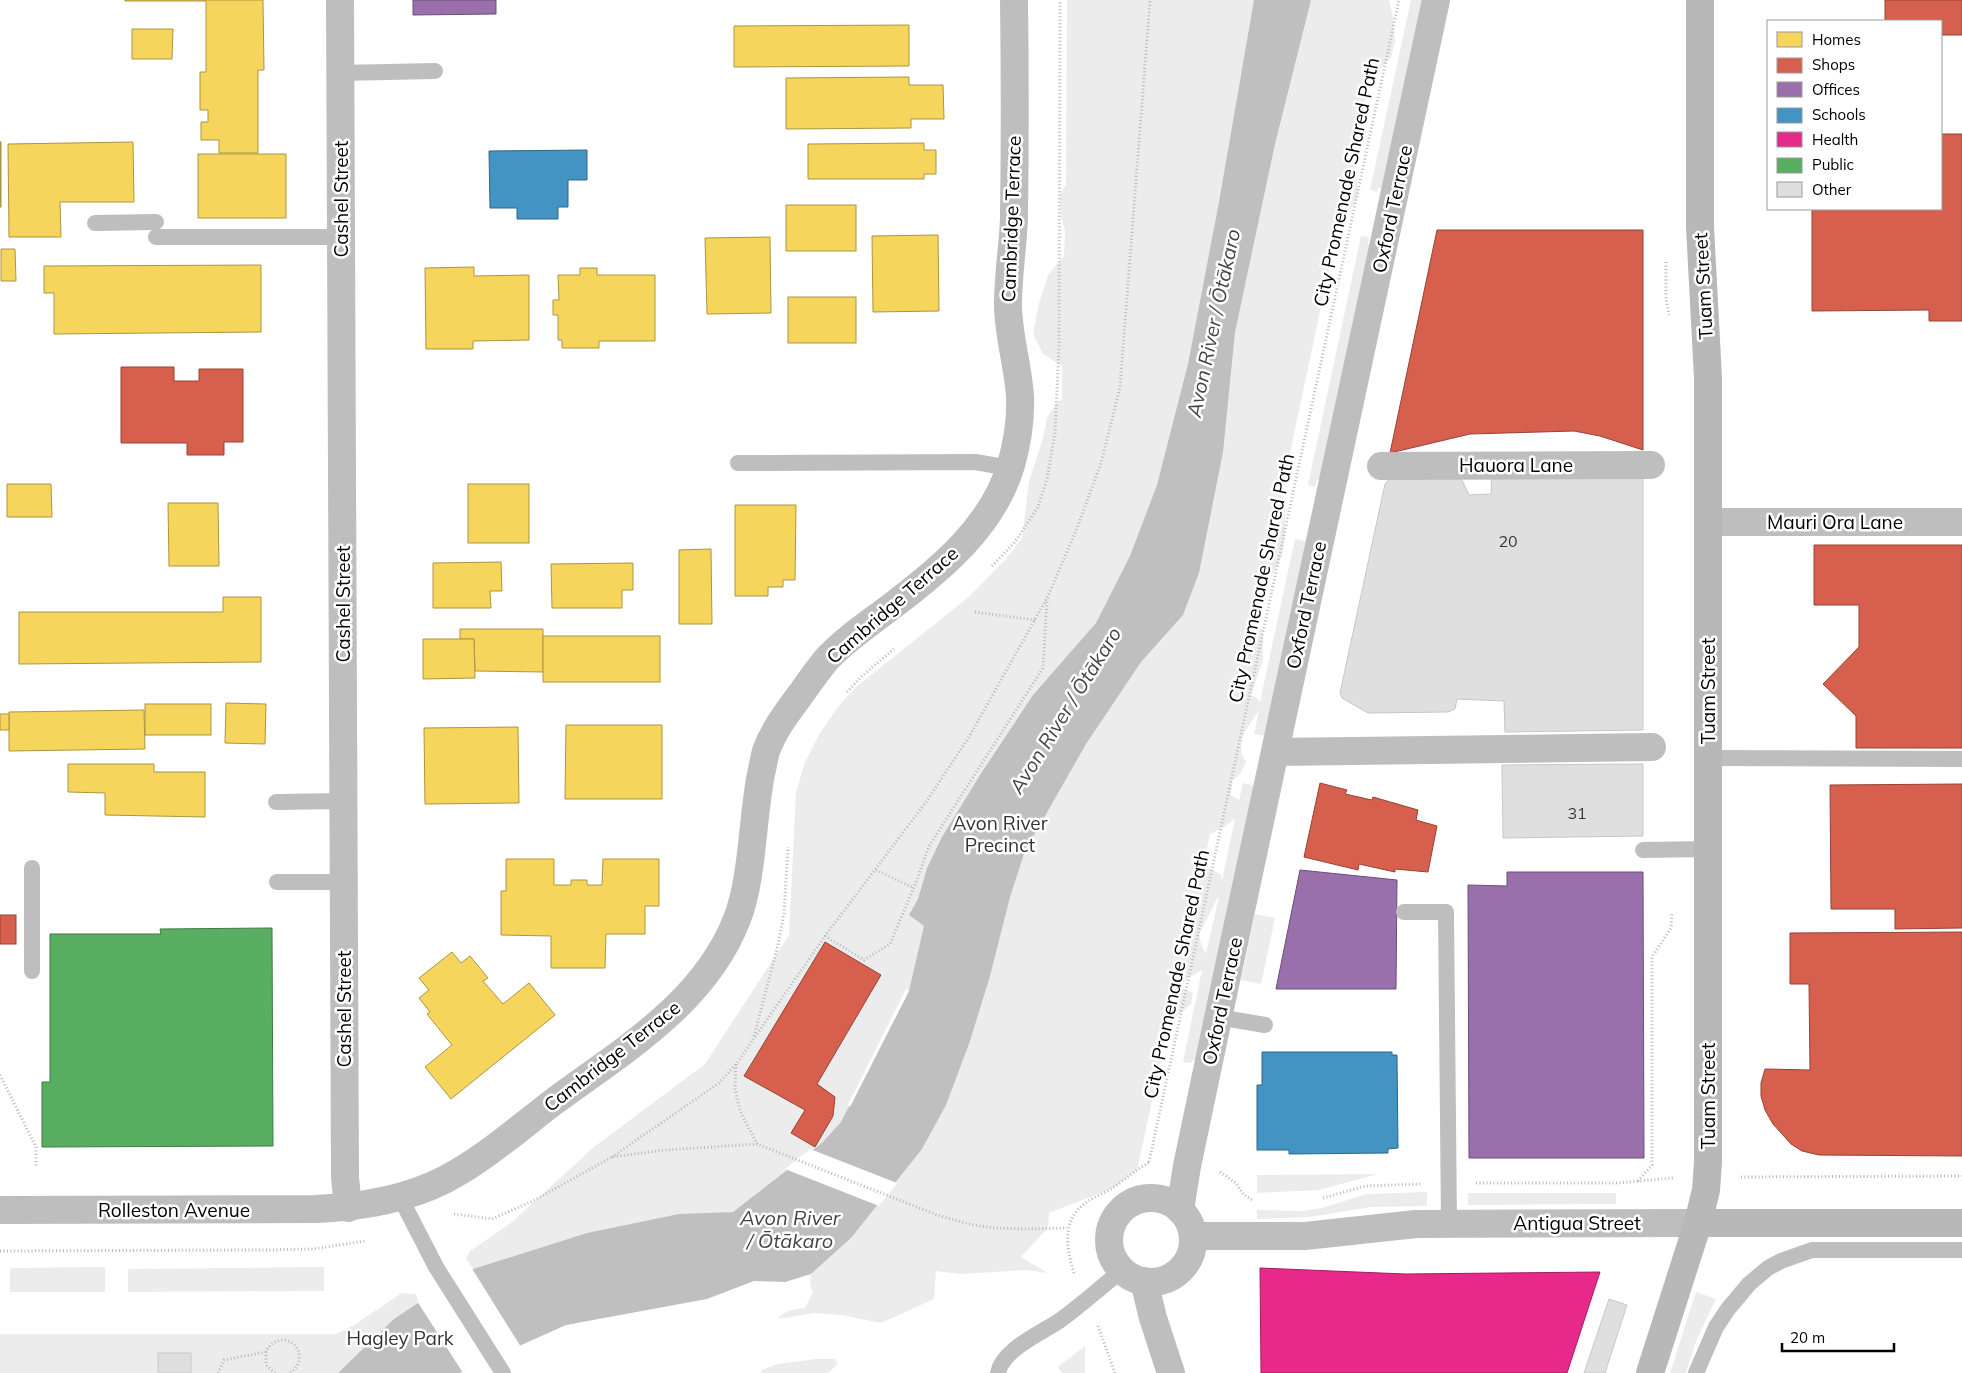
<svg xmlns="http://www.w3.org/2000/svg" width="1962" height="1373" font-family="Mulish,sans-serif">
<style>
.green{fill:#ececec;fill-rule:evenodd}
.water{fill:#bfbfbf}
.pier{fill:#fff}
.homes{fill:#f6d55c;stroke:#ac9540}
.shops{fill:#d6604d;stroke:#964336}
.offices{fill:#9970ab;stroke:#6b4e78}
.schools{fill:#4393c3;stroke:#2f6788}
.health{fill:#e7298a;stroke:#a21d61}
.public{fill:#5aae61;stroke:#3f7a44}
.building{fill:#dfdfdf;stroke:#c7c7c7}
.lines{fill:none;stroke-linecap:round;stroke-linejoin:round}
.path{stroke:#b9b9b9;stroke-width:3;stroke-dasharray:1 2.5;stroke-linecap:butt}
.lane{stroke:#bebebe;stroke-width:16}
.street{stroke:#bebebe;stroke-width:28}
.secondary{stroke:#b8b8b8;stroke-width:28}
.labels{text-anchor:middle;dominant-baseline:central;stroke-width:5;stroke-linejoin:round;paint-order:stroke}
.number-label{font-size:16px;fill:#383838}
.street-label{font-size:19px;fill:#000;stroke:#fff}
.park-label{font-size:19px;fill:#333;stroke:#fff}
.water-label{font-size:20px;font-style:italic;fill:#444;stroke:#fff}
</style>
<rect width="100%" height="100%" fill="#fff"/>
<g class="green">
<path d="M1067,0h322l4,18 2,23 -4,17 -21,20 -10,48 -5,44 3,21 -3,13 -15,14 -59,277 4,8v33l-3,20 -13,25 -7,6 -8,37 9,6v30l-12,35 6,3 3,4 35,-163 14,3 -44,194 -11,-2 5,-24c-10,16 -26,32 -13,52l-6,12 -8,7 -1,14 8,5 4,-17 12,3 -58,275 -4,-1 -1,3 -9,-1 19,-92 -16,9 -5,9 12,5 -2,11 -14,12 -4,6 -4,1 -32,147 -24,18 -64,25 -1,15 -27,29 27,16 -23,-3 -65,4 -24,-3 -2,28 -53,24 -39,-8 -27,-2 -37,6c6,-9 17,-10 27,-11l8,-16 -3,-8 1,-10 40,-36 -118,-26 -25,2 -120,19 -115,36 -7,-11 4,-7 41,-28 83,-76 111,-83 84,-129 7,-143 9,-30 15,-29 17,-25 19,-21 114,-91 36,-37 16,-21 7,-56 14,-44 4,-20 8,-13 7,-6v-33l-19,-12 -10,-20 5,-27 10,-32 16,-19 1,-25 -4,-15 -1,-22 6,-9zM1235,818l-13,63 -1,-6 -9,-6 -9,-2 7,-33 16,-8zM1218,897h1l-13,57 -5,-10 -2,-10z"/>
<polygon points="1411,0 1422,0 1383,188 1378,188 1377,192 1370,190"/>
<polygon points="1361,236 1369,237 1368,244 1371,245 1321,480 1317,480 1315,487 1308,485"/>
<polygon points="1255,914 1275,918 1261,984 1241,980"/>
<polygon points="1378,1174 1319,1190 1257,1193 1257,1175"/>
<polygon points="1427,1192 1427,1206 1371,1207 1310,1217 1257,1219 1257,1210 1303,1211 1322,1208 1367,1194"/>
<polygon points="1468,1193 1616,1193 1616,1204 1468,1205"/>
<polygon points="105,1267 105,1292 10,1292 10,1268"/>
<polygon points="324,1267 324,1291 128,1292 128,1269"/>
<polygon points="1696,1292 1716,1299 1696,1341 1686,1373 1670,1373"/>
<polygon points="402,1293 415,1294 465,1373 0,1373 0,1334 336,1334 354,1325"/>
<polygon points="1085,1346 1085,1373 1062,1373 1058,1367"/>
<polygon points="816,1359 834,1359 838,1363 829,1373 760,1373 762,1370 777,1364"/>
</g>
<polygon class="water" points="1254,0 1311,0 1275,144 1235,332 1223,452 1199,573 1183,615 1141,662 1086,744 1025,851 1010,897 990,976 970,1041 946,1105 922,1149 851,1238 811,1274 785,1282 754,1281 707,1299 566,1325 459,1373 338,1373 394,1319 430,1295 473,1269 587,1233 679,1214 733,1212 822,1143 841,1122 909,991 924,926 909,915 918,899 927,868 942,837 980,775 1033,695 1096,623 1130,556 1157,485 1188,364 1219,202"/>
<g class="pier">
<polygon points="906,989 909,991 850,1107 848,1105"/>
<polygon points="810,1149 897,1183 879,1206 785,1169"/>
<polygon points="471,1267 521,1347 463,1373 417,1301"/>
</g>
<g class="homes">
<polygon points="125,0 263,0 264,70 258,70 258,153 219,153 219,140 201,140 201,122 208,122 208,110 200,110 200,72 206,72 206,1 125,1"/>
<polygon points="909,25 909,66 734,67 734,26"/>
<polygon points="132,29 173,29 172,59 132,59"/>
<polygon points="909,77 909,85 943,85 944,119 911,119 911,128 786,129 786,78"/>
<rect x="0" y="142" width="1" height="65"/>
<polygon points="133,142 134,202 60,202 61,237 9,237 8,144"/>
<polygon points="924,143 924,150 936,150 936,174 924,174 924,179 808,179 808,144"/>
<rect x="198" y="154" width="88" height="64"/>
<rect x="786" y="205" width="70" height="46"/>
<polygon points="938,235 939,311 873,312 872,236"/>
<polygon points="770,237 771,313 707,314 705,238"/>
<polygon points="1,249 15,249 16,281 1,281"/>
<polygon points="261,265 261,332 54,334 54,293 44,293 44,266"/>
<polygon points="474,267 474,276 529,275 529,340 473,341 473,349 426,349 425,268"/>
<polygon points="580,268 597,268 597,275 655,275 655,341 599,341 599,348 562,348 562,340 558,340 558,315 553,315 553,300 559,300 558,275 580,275"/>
<rect x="788" y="297" width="68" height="46"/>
<polygon points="7,484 51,484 52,517 7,517"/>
<rect x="468" y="484" width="61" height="59"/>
<polygon points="168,503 218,503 219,566 169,566"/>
<polygon points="735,505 796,505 795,580 783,580 783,587 768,587 768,596 735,596"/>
<polygon points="711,549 712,624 679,624 679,550"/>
<polygon points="501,562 502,591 490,591 491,608 433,608 433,563"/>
<polygon points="633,563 633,590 622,590 622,608 552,608 551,564"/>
<polygon points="223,597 261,597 261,662 19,664 19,612 223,612"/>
<polygon points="460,629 543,629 543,672 475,671 474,639 460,639"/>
<rect x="543" y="636" width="117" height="46"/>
<polygon points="423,639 474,639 475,678 423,679"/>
<polygon points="226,703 266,704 265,744 225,743"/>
<rect x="145" y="704" width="66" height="31"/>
<polygon points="144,710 145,749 9,751 9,712"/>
<rect x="0" y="714" width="9" height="16"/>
<polygon points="566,725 662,725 662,799 565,799"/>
<polygon points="518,727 519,803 425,804 424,728"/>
<polygon points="68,764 154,764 154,772 205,772 205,817 105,815 105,793 68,792"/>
<polygon points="506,859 554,859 554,885 571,885 571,880 587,880 587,885 602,885 603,859 659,859 659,906 645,906 645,934 606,934 605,968 551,968 551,936 501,935 501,891 506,891"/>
<polygon points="452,952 461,963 470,956 488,978 483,981 503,1004 529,983 555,1015 451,1099 425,1067 452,1045 427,1014 430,1012 419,998 429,990 419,978"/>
</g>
<g class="shops">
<polygon points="1885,0 1962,0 1962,35 1941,35 1941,21 1885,21"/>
<polygon points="1941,134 1962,134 1962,321 1929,321 1929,310 1812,311 1812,209 1941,209"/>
<polygon points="1437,230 1643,230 1643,450 1600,436 1574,431 1470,434 1390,453"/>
<polygon points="121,367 174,367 174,381 199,381 199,369 243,369 243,442 224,442 224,455 187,455 187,443 121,443"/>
<polygon points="1814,545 1962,545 1962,748 1856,748 1856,716 1823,684 1859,647 1859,605 1814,605"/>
<polygon points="1320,783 1347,790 1345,794 1372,800 1373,797 1418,810 1416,820 1437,826 1428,872 1395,869 1395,872 1359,864 1358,870 1304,857"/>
<polygon points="1962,784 1962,928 1895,929 1895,909 1831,909 1830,785"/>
<rect x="0" y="915" width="16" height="29"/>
<polygon points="1962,932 1962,1156 1819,1155 1802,1151 1791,1144 1773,1124 1765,1110 1761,1096 1761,1083 1765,1069 1810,1070 1809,984 1790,984 1790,933"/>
<polygon points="825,942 881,975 817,1084 835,1097 833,1116 815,1147 791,1133 805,1110 744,1076"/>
</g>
<g class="offices">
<polygon points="413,0 496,0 496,14 413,15"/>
<polygon points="1300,870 1397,880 1396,989 1276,989"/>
<polygon points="1507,872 1643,872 1644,1158 1469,1158 1468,885 1507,886"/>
</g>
<g class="schools">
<polygon points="587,150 587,180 568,180 568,207 558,207 558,219 517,219 517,208 490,208 489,151"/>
<polygon points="1262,1052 1392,1052 1392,1055 1397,1055 1398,1148 1388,1149 1388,1153 1289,1154 1289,1150 1257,1150 1257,1085 1262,1085"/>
</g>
<polygon class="health" points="1260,1268 1405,1274 1600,1272 1567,1373 1261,1373"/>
<polygon class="public" points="272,928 273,1146 42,1147 42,1082 50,1082 50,934 161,934 160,929"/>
<g class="building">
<polygon points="1492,468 1643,469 1643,730 1505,732 1504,701 1457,699 1455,709 1448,712 1368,713 1342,698 1340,693 1385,484 1397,470 1458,472 1469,495 1491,494"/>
<polygon points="1643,764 1643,836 1503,838 1502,765"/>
<polygon points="1609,1299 1627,1305 1605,1373 1584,1373"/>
<rect x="158" y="1353" width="33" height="20"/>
</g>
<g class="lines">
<g class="path">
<polyline points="1666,262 1666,299 1669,315"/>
<polyline points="992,566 1015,542 1038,507 1047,479 1055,433 1059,347 1060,0"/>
<polyline points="975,612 1035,620"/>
<polyline points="847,692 861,677 894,649"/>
<polyline points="876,870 914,888"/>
<polyline points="825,936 864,960 890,944 917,880 929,846 1043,668 1047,599"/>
<polyline points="755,1037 825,936 926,802 969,737 1047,598 1076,531 1101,463 1120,387 1150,0"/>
<polyline points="736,1064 735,1089 740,1111 757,1144"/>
<polyline points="0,1075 36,1147 36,1167"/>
<polyline points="612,1157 719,1083 737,1063 753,1040 778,945 784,913 788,847"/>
<polyline points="1149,1162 1399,0"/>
<polyline points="1220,1172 1236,1183 1244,1195 1254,1201"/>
<polyline points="1741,1177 1962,1176"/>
<polyline points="1638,1181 1652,1165 1652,957 1671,928 1672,913"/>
<polyline points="1476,1183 1616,1183 1674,1178"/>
<polyline points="1323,1198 1365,1186 1422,1184"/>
<polyline points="454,1214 492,1219 533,1201 612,1157 665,1150 757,1144 937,1215 969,1224 993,1228 1026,1229 1067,1228"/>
<polyline points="0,1251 269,1250 313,1249 365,1241"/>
<path d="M1074,1273c-8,-26 -13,-53 13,-71 8,-6 19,-9 27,-15 12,-8 23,-18 36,-25"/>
<polyline points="1098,1326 1115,1373"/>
<polyline points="218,1373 224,1360 266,1352"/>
<path d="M275,1373l-9,-8v-14c18,-28 49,4 24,22"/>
</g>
<g class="lane">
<polyline points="340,73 435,71"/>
<polyline points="95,223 156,222"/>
<polyline points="156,237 341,237"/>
<polyline points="738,463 975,462 1010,468"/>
<polyline points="1708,758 1962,759"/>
<polyline points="276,802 344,801"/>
<polyline points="1643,850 1708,849"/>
<polyline points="32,868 32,971"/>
<polyline points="277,882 344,882"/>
<polyline points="1404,912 1446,912 1449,1224"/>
<polyline points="1218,1017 1265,1025"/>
<polyline points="400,1197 436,1267 503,1373"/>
<path d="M998,1373c4,-24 46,-41 64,-54 20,-15 40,-32 60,-49"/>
<polyline points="1696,1373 1716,1327 1728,1309 1749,1284 1768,1268 1781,1261 1812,1250 1962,1250"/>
</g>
<g class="street">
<polyline points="340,0 345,1177 348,1208"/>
<polyline points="1381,466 1651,465"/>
<polyline points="1708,522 1962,522"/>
<polyline points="1275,752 1652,747"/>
<circle cx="1151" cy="1240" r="42"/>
<path d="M0,1210l316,-1c44,-2 89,-9 128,-29 39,-20 74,-51 108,-77 70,-52 152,-99 185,-184 16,-41 15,-100 24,-145 2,-8 3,-16 5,-23 8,-22 23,-41 37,-60 7,-10 15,-21 23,-31 19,-21 44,-37 66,-54 49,-37 101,-80 119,-141 6,-21 10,-46 9,-69 -2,-31 -12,-61 -12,-92 0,-29 5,-57 6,-86 1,-73 1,-145 0,-218"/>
<polyline points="1180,1210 1187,1166 1229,966 1436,0"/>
<polyline points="1193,1236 1305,1236 1416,1224 1698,1223"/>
<polyline points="1144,1281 1153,1318 1171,1373"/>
</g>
<g class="secondary">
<polyline points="1698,1223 1962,1223"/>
<polyline points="1650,1373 1698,1223 1706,1190 1708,1162 1708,378 1700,227 1700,0"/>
</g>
</g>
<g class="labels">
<g class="number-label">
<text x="1508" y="541">20</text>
<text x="1577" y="813">31</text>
</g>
<g class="street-label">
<text transform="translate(1346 182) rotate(-78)">City Promenade Shared Path</text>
<text transform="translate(341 199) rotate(-90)">Cashel Street</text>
<text transform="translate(1392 209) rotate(-78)">Oxford Terrace</text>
<text transform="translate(1011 219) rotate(-88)">Cambridge Terrace</text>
<text transform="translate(1703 286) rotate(-93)">Tuam Street</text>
<text x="1516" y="465">Hauora Lane</text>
<text x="1835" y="522">Mauri Ora Lane</text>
<text transform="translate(1261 578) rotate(-78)">City Promenade Shared Path</text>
<text transform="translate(343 604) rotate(-90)">Cashel Street</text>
<text transform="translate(892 605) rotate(-41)">Cambridge Terrace</text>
<text transform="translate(1306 605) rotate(-78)">Oxford Terrace</text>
<text transform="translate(1708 691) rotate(-90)">Tuam Street</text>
<text transform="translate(1176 974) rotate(-78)">City Promenade Shared Path</text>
<text transform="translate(1222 1001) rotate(-78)">Oxford Terrace</text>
<text transform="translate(344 1009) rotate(-90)">Cashel Street</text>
<text transform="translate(612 1056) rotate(-38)">Cambridge Terrace</text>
<text transform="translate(1708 1096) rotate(-90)">Tuam Street</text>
<text x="174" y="1210">Rolleston Avenue</text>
<text x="1577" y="1223">Antigua Street</text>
</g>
<g class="park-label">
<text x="1000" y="823">Avon River<tspan x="1000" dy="22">Precinct</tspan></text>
<text x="400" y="1338">Hagley Park</text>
</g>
<g class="water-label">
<text transform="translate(1213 323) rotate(-78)">Avon River / Ōtākaro</text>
<text transform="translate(1065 710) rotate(-58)">Avon River / Ōtākaro</text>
<text x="790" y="1217">Avon River<tspan x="790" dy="23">/ Ōtākaro</tspan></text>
</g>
</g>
<rect x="1767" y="20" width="175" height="190" fill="#ffffff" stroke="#999999"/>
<rect x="1777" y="32" width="25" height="15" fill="#f6d55c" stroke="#999999"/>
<text x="1812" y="45" font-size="15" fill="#000000">Homes</text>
<rect x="1777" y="58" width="25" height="15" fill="#d6604d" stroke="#999999"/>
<text x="1812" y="70" font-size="15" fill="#000000">Shops</text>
<rect x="1777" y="82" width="25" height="15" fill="#9970ab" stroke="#999999"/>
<text x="1812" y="95" font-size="15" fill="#000000">Offices</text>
<rect x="1777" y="108" width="25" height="15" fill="#4393c3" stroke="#999999"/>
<text x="1812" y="120" font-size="15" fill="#000000">Schools</text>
<rect x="1777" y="132" width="25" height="15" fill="#e7298a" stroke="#999999"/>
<text x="1812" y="145" font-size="15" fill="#000000">Health</text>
<rect x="1777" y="158" width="25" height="15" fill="#5aae61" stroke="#999999"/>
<text x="1812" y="170" font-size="15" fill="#000000">Public</text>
<rect x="1777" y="182" width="25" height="15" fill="#dfdfdf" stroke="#999999"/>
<text x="1812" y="195" font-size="15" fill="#000000">Other</text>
<path d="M1782 1343v8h112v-8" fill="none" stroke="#000000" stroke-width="2.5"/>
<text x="1790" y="1343" font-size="15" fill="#000000" stroke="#ffffff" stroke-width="4" paint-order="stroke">20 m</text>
</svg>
